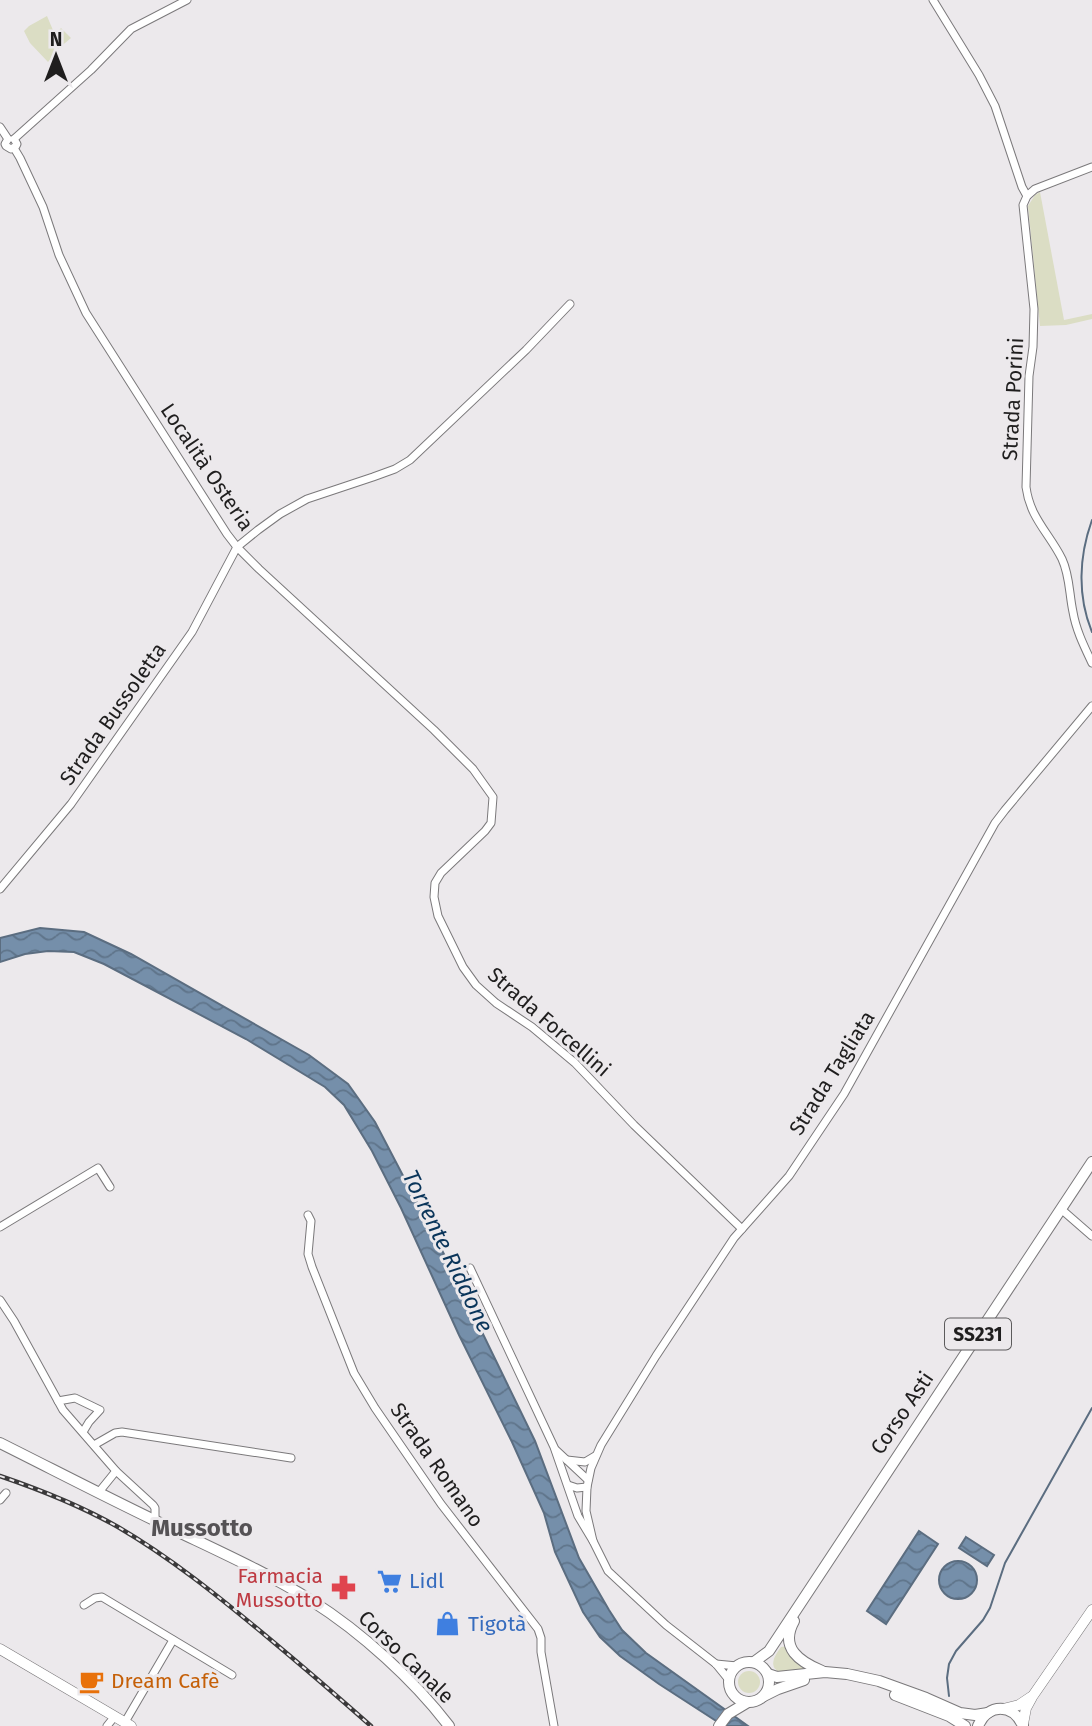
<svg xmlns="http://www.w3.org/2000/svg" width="1092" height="1726" font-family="'Fira Sans',sans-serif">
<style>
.green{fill:#dbddc4}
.water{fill:url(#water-waves);stroke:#5b6d80;stroke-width:2}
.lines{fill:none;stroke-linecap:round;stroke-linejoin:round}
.stream{stroke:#5b6d80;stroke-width:2}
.street-casing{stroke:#7b797b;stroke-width:9}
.secondary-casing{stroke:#7b797b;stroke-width:11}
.primary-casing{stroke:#7b797b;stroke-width:12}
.street{stroke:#fff;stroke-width:7}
.secondary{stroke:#fff;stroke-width:10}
.primary{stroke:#fff;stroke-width:10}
.rail-casing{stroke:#3a393a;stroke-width:4.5}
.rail{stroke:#ece9ec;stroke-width:2;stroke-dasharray:5;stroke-linecap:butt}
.labels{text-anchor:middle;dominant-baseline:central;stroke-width:6;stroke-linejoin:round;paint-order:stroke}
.shield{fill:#ece9ec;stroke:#5c5b5c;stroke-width:2}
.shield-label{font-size:19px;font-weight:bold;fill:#1f1e1e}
.street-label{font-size:21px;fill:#1f1e1e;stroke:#ece9ec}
.health-label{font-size:21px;fill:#be3a42;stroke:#ece9ec;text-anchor:end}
.shop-label{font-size:21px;fill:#366cbe;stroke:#ece9ec;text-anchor:start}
.food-label{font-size:21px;fill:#c56008;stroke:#ece9ec;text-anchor:start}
.water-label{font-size:23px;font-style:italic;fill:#0a355a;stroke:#ece9ec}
.quarter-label{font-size:24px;font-weight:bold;fill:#555255;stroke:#ece9ec}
</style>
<defs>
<pattern id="water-waves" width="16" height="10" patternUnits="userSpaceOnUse" patternTransform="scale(1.75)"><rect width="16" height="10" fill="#758faa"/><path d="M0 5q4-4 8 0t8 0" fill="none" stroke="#5f748a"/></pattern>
</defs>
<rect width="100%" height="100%" fill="#ece9ec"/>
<g class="green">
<polygon points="47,16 55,35 61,28 71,38 59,48 48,62 30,43 24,31 29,26"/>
<polygon points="1040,192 1064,320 1092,314 1092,319 1066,325 1040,326 1028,206 1035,195"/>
<path d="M788,1646l22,22 -31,4c-11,-6 -4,-17 2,-25z"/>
<circle cx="749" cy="1682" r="11"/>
</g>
<g class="water">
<polygon points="40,928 84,932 131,954 309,1055 348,1084 375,1122 446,1258 535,1441 579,1558 609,1610 622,1630 646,1653 748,1726 724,1726 659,1684 620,1656 600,1637 583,1612 555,1552 544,1513 512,1442 459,1335 401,1208 372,1151 344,1105 325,1087 246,1039 104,964 74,952 48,951 25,954 0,962 0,938"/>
<polygon points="919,1531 938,1544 886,1624 867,1611"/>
<polygon points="966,1537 994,1555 987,1566 959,1548"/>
<circle cx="958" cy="1580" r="19"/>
</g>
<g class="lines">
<g class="stream">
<path d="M1092,520c-13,36 -15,76 0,112"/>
<polyline points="949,1696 947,1678 949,1664 956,1651 983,1620 990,1608 1005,1563 1092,1408"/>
</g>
<defs>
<g id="street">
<polyline points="933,0 979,75 995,106 1022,187 1027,196"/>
<polyline points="0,127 8,139"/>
<polyline points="8,139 5,144 6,146 11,149 16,146 17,144 14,139"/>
<polyline points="14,139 91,70 131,29 187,0"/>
<polyline points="14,148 20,158 43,207 59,255 86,313 227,534 237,547 259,569 434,730 473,769 493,797 491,823 485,831 441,873 435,883 434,897 438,916 463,967 476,985 496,1003 532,1027 575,1063 634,1125 742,1229"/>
<path d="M1092,167l-57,22 -8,7 -4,9 11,104 -1,38 -4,29 -3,111c4,31 23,46 36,72 8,17 7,35 11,53 3,18 11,34 19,51"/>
<polyline points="0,889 71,804 192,632 237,547 258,530 280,514 307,499 373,477 395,469 410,460 526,350 570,304"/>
<polyline points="1061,1209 1092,1236"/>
<polyline points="308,1215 311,1221 308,1254 312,1267 354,1373 375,1408 441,1504 538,1629 541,1638 541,1652 554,1726"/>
<polyline points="0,1227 98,1168 110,1187"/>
<polyline points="470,1268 554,1447 578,1516 593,1541 608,1571 666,1625 716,1664 729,1680"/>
<polyline points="0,1300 14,1321 63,1410 116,1471 153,1505 155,1508 155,1521"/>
<polyline points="58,1401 75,1398 100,1410 89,1422 83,1432"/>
<polyline points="94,1445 115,1433 122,1432 291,1458"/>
<polyline points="556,1450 588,1480"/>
<polyline points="567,1460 585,1462 595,1456"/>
<polyline points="568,1485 577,1488 587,1487"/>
<polyline points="99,1492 116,1471"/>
<polyline points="0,1500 6,1493"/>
<polyline points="593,1541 586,1511 587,1487 591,1468 601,1445 656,1356 734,1238 789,1176 844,1094 995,823 1005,810 1092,706"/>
<polyline points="84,1605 95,1598 102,1597 232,1675"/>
<polyline points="716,1664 737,1666"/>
<polyline points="125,1722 173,1640"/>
<polyline points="107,1726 115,1716"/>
</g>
<g id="secondary">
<polyline points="0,1649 131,1726"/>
<polyline points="1003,1709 1019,1705 1031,1697"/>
<polyline points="1023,1724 1026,1708 1032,1697 1092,1610"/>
</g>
<g id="primary">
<path d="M0,1443c52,26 104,53 156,78 53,26 107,49 156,80 49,31 102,79 137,125"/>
<path d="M794,1621c-15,27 6,41 28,50"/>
<circle cx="749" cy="1682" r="20"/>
<polyline points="754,1662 769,1651 1092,1162"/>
<polyline points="768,1674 777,1677 825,1672 847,1674 879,1681 926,1698 960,1713 975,1715 988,1713"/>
<polyline points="895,1695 949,1716 965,1726"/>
<polyline points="764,1696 778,1689 804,1680"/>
<polyline points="719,1726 728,1714 748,1702"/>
<path d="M978,1726c10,-23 35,-23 45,0"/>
</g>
</defs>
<use href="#street" class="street-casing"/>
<use href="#secondary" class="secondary-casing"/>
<use href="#primary" class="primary-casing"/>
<use href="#street" class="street"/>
<use href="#secondary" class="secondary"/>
<use href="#primary" class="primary"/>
<defs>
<path id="rail" d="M0,1476c41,14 81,30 118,51 53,31 100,69 147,108 36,30 71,60 106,91"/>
</defs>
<use href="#rail" class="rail-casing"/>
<use href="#rail" class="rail"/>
</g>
<defs>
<symbol id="supermarket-bare" viewBox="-9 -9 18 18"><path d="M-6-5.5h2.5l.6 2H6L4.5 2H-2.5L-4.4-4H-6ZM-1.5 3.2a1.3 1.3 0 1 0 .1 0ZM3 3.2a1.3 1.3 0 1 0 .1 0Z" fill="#3f7fe0" stroke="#ece9ec" stroke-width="2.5" paint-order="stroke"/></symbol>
<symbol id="pharmacy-bare" viewBox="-9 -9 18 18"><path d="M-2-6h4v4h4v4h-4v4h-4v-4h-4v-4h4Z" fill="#e0444e" stroke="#ece9ec" stroke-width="2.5" paint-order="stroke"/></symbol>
<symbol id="shop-bare" viewBox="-9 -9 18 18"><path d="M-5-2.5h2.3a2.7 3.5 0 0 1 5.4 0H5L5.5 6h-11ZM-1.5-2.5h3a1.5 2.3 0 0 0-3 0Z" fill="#3f7fe0" stroke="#ece9ec" stroke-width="2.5" paint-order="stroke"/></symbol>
<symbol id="cafe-bare" viewBox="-9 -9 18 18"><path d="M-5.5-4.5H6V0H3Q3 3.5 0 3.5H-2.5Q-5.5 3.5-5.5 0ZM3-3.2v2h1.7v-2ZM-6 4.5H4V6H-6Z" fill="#e8710a" stroke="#ece9ec" stroke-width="2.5" paint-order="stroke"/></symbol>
</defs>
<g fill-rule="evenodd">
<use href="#supermarket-bare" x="372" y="1564" width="35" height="35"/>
<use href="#pharmacy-bare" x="326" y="1570" width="35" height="35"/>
<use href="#shop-bare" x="430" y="1606" width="35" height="35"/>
<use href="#cafe-bare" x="74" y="1664" width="35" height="35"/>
</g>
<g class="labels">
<rect class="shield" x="945" y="1318.5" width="66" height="31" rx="5"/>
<g class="shield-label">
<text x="978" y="1334">SS231</text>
</g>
<g class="street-label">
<text transform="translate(1013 399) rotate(-87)">Strada Porini</text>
<text transform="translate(207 467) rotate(56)">Località Osteria</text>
<text transform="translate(113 714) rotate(-55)">Strada Bussoletta</text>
<text transform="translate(549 1022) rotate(41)">Strada Forcellini</text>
<text transform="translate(832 1073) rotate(-58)">Strada Tagliata</text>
<text transform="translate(902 1413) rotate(-56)">Corso Asti</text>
<text transform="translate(437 1465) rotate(55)">Strada Romano</text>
<text transform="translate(406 1657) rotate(44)">Corso Canale</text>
</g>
<g class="health-label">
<text x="323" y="1576">Farmacia<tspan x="323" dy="24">Mussotto</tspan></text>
</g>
<g class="shop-label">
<text x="409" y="1581">Lidl</text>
<text x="468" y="1624">Tigotà</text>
</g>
<g class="food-label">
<text x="111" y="1681">Dream Cafè</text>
</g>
<g class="water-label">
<text transform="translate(448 1251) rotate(64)">Torrente Riddone</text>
</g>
<g class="quarter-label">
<text x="202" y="1528">Mussotto</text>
</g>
</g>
<g transform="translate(56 56)" stroke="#ece9ec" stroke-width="5" paint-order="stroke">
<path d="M0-5L12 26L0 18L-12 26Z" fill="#1f1e1e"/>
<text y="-10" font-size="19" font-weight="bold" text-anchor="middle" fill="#1f1e1e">N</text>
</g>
</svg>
